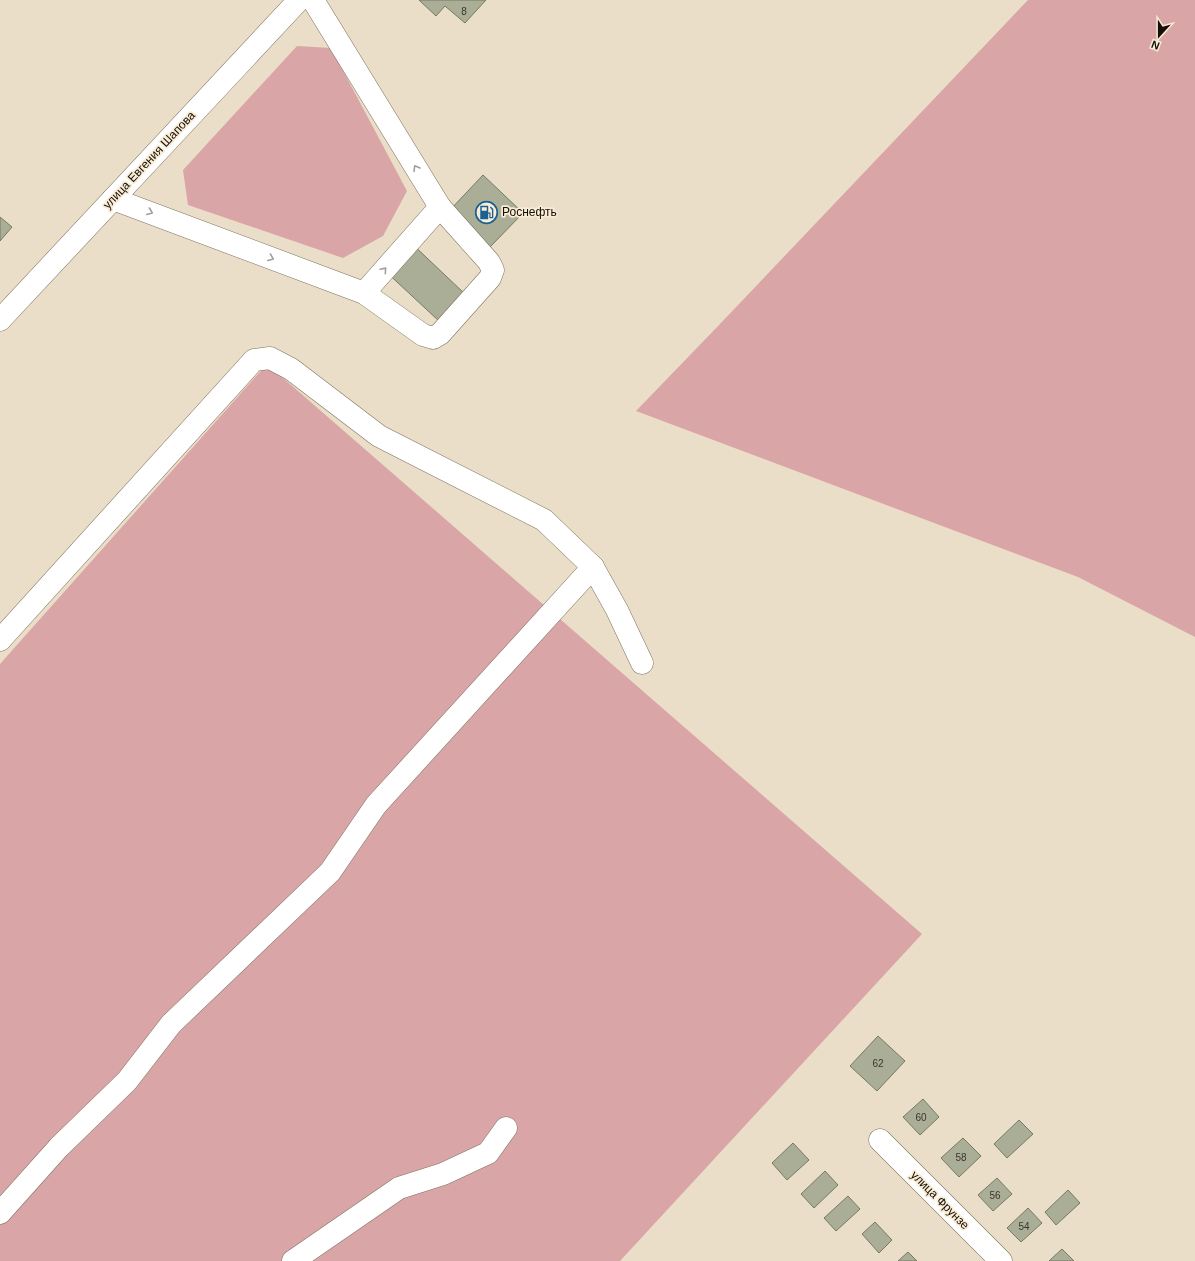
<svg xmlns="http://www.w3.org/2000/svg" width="1195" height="1261" font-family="Helvetica,sans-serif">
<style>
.green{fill:#daa5a7}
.building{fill:#abae97;stroke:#757963}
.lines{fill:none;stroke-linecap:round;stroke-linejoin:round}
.minor-casing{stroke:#7e735f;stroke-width:23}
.minor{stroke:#fff;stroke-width:22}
.oneway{stroke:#a19f9c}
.labels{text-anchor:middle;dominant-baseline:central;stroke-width:3.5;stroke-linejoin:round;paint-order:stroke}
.number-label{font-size:10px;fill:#3a372c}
.street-label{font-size:12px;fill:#140f08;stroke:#f9ecd5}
.poi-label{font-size:12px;fill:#140f08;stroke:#f9ecd5;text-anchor:start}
</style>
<rect width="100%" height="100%" fill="#ebdec8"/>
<g class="green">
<polygon points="1028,0 1195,0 1195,637 1078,577 636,411 719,325"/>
<polygon points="297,46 331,48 407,191 383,236 343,258 188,205 183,170"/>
<polygon points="267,364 922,934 620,1261 0,1261 0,664"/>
</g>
<g class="building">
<polygon points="419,0 486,0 465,23 445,6 436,16"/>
<polygon points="483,175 523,213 490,247 450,210"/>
<polygon points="0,217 12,227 0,241"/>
<polygon points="408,240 466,295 440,322 382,268"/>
<polygon points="878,1036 905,1061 877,1091 850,1066"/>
<polygon points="923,1099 939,1117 920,1135 903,1117"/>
<polygon points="1019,1120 1033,1134 1007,1158 994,1144"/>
<polygon points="963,1138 981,1156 959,1177 941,1158"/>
<polygon points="793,1143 809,1160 787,1180 772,1163"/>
<polygon points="825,1171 838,1185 814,1208 801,1194"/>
<polygon points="997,1178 1012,1194 993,1211 978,1195"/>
<polygon points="1068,1190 1080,1203 1056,1225 1045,1212"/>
<polygon points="848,1196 860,1209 836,1231 824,1218"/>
<polygon points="1028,1208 1042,1223 1021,1242 1007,1228"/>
<polygon points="875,1222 892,1240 879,1253 862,1234"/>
<polygon points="1062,1249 1074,1261 1049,1261"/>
<polygon points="908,1252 917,1261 898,1261"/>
</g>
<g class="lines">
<defs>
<g id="minor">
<polyline points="113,199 364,293 440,207 313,0"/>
<polyline points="364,293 423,335 433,338 440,334 490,278 493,270 489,262 440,207"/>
<polyline points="0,320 299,0"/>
<polyline points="0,640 254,360 270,358 291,369 379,436 544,520 593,567 617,610 642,663"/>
<polyline points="880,1140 1001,1261"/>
<polyline points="0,1213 59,1147 127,1081 171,1024 330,872 376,805 593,567"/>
<polyline points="293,1261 399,1188 443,1174 488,1153 506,1128"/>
</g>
</defs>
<use href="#minor" class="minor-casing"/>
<use href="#minor" class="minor"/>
</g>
<defs><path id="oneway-chevron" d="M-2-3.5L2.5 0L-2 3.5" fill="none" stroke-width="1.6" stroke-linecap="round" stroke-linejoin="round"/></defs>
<g class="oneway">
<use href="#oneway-chevron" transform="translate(416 168) rotate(-121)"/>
<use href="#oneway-chevron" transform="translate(150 212) rotate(21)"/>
<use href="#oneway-chevron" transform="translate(271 258) rotate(21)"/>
<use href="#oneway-chevron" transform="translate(384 270) rotate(-49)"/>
</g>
<defs>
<symbol id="fuel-ring" viewBox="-11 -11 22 22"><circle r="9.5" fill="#f9ecd5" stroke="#196195" stroke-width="1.5"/><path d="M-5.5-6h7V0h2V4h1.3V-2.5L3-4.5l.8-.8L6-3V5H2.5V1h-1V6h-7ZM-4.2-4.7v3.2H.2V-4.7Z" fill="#196195"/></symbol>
</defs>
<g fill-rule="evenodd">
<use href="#fuel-ring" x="474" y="200" width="25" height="25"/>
</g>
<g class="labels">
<g class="number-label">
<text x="464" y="11">8</text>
<text x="878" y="1063">62</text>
<text x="921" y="1117">60</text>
<text x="961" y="1157">58</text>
<text x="995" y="1195">56</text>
<text x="1024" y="1226">54</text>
</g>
<g class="street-label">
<text transform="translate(149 160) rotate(-47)">улица Евгения Шапова</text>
<text transform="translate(940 1200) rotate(45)">улица Фрунзе</text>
</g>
<g class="poi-label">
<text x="502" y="212">Роснефть</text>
</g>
</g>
<g transform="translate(1159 36) rotate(201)" stroke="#f9ecd5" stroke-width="3" paint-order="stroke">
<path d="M0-3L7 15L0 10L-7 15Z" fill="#140f08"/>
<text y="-6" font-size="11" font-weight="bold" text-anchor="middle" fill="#140f08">N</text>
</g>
</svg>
